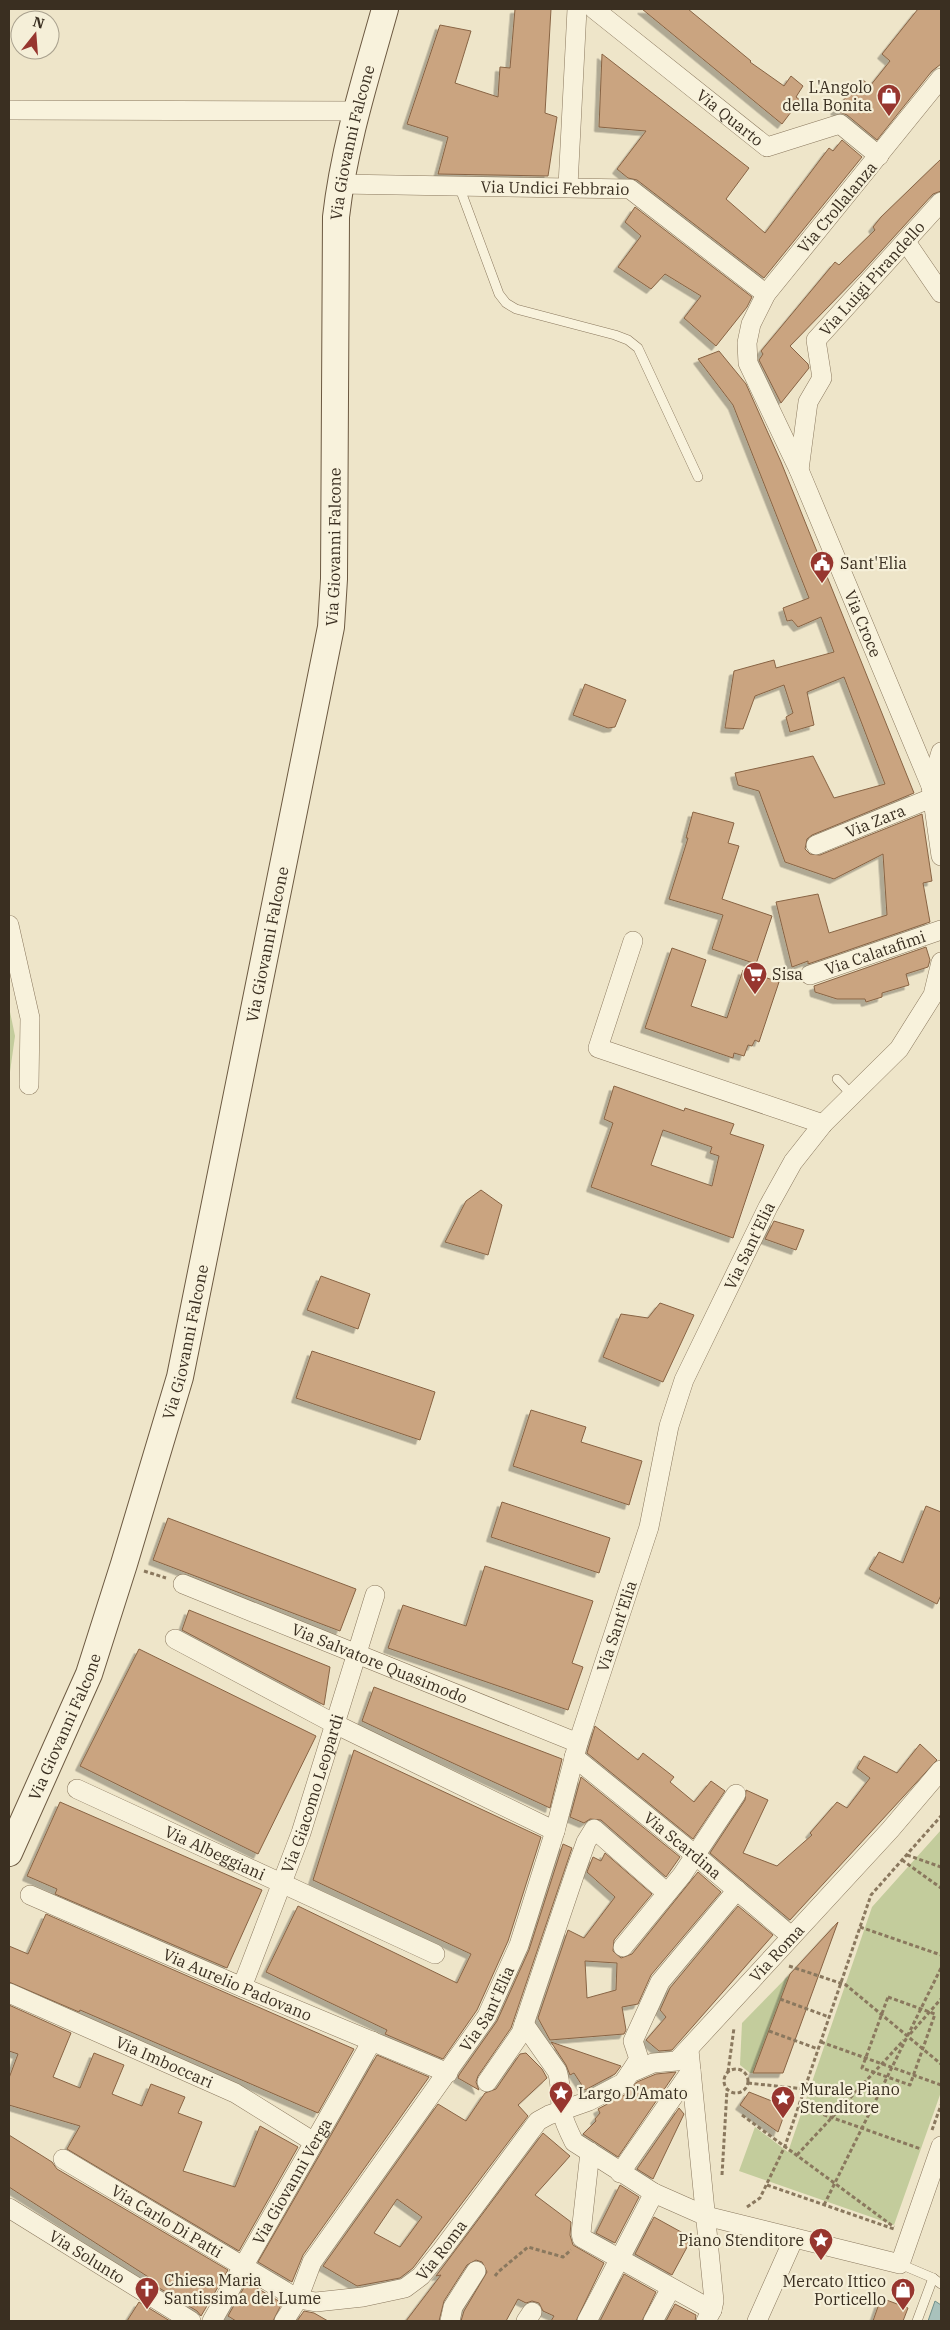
<svg xmlns="http://www.w3.org/2000/svg" width="950" height="2330" font-family="'IBM Plex Serif',serif">
<style>
.green{fill:#c3cc9c}
.water{fill:#a9c2bc;stroke:#70908b}
.building{fill:#caa480;stroke:#886444;fill-rule:evenodd;filter:url(#shadow)}
.lines{fill:none;stroke-linecap:round;stroke-linejoin:round}
.lane-casing{stroke:#8a785e;stroke-width:10}
.street-casing{stroke:#8a785e;stroke-width:20}
.secondary-casing{stroke:#6c5941;stroke-width:28}
.path{stroke:#8a785e;stroke-width:3;stroke-dasharray:4 2.5;stroke-linecap:butt}
.lane{stroke:#f8f2dc;stroke-width:9}
.street{stroke:#f8f2dc;stroke-width:19}
.secondary{stroke:#f8f2dc;stroke-width:26}
.labels{text-anchor:middle;dominant-baseline:central;stroke-width:4.5;stroke-linejoin:round;paint-order:stroke}
.poi-label{font-size:16px;fill:#3a2f21;stroke:#f5efd8;text-anchor:start}
.street-label{font-size:16px;fill:#3a2f21;stroke:#f5efd8}
</style>
<defs>
<filter id="shadow"><feDropShadow dx="-4.5" dy="4.5" stdDeviation="0" flood-color="#0004"/></filter>
</defs>
<rect width="100%" height="100%" fill="#eee5c9"/>
<g class="green">
<polygon points="9,1007 15,1036 9,1079"/>
<polygon points="941,1830 941,2092 894,2225 739,2171 755,2127 788,2152 872,1907"/>
<polygon points="790,1974 753,2073 750,2073 740,2065 742,2023"/>
</g>
<polygon class="water" points="935,2301 941,2305 941,2321 928,2321"/>
<g class="building">
<polygon points="515,9 551,9 545,113 557,117 548,176 438,174 448,137 407,124 440,25 471,31 455,83 498,97 500,67 510,68"/>
<polygon points="642,9 688,9 751,61 750,62 784,86 791,76 803,86 796,97 800,100 782,124"/>
<polygon points="918,9 941,9 941,64 932,71 877,140 847,115 835,110 862,79 870,86 890,61 882,54"/>
<polygon points="602,54 749,168 726,199 765,233 829,148 833,151 842,140 862,157 764,278 637,180 628,178 617,169 646,131 599,127"/>
<polygon points="941,159 941,191 933,194 861,273 790,346 808,364 809,368 781,403 759,360 763,354 761,351 835,262 839,265 875,230 873,227 881,217"/>
<polygon points="635,207 752,297 747,307 716,346 684,318 701,296 665,274 651,289 618,267 641,236 625,222"/>
<polygon points="719,351 746,384 781,462 914,793 812,835 807,839 805,849 810,854 820,855 922,814 932,881 923,883 930,922 808,964 808,961 792,967 776,902 818,894 829,933 887,915 883,854 834,879 785,862 759,791 738,785 735,773 813,756 834,798 885,784 844,677 807,692 814,725 790,732 786,717 793,713 784,685 755,696 743,729 725,728 734,671 774,660 776,668 834,652 821,617 798,627 792,620 787,621 783,608 809,598 733,405 698,359"/>
<polygon points="585,684 626,700 615,727 608,728 573,715"/>
<polygon points="693,812 734,823 728,843 739,846 722,899 772,916 756,964 712,949 723,915 669,899 688,838 686,838"/>
<polygon points="926,947 930,960 928,967 906,974 909,985 882,993 882,997 866,1002 865,999 837,999 815,992 814,986"/>
<polygon points="672,948 706,960 691,1006 727,1018 743,970 779,982 759,1042 755,1040 752,1046 748,1045 744,1056 734,1053 733,1058 645,1028"/>
<path d="M614,1086l70,25 1,-3 49,16 -4,10 34,11 -31,93 -142,-51 22,-64 -9,-4zM663,1130l49,17 -2,6 9,3 -7,30 -61,-21z"/>
<polygon points="481,1190 502,1205 488,1255 445,1242 466,1201"/>
<polygon points="774,1221 804,1230 796,1250 765,1239"/>
<polygon points="321,1276 370,1294 358,1329 307,1310"/>
<polygon points="660,1303 694,1315 663,1382 603,1357 621,1314 648,1318"/>
<polygon points="312,1351 435,1392 420,1440 296,1398"/>
<polygon points="531,1410 586,1427 581,1442 642,1461 629,1505 513,1466"/>
<polygon points="502,1502 610,1538 599,1573 491,1537"/>
<polygon points="926,1506 941,1512 941,1595 937,1604 869,1569 879,1552 903,1563"/>
<polygon points="168,1518 356,1589 340,1631 153,1560"/>
<polygon points="485,1566 593,1601 572,1663 583,1667 568,1710 388,1648 403,1605 466,1626"/>
<polygon points="189,1610 330,1667 324,1705 182,1630"/>
<polygon points="139,1649 316,1736 258,1854 80,1766"/>
<polygon points="374,1687 562,1759 550,1808 362,1721"/>
<polygon points="595,1726 638,1760 643,1753 674,1777 670,1782 694,1802 711,1781 725,1791 693,1839 587,1753"/>
<polygon points="920,1744 937,1760 790,1920 710,1853 745,1800 746,1790 768,1800 743,1853 777,1866 812,1835 810,1833 837,1802 847,1808 870,1778 857,1768 864,1756 897,1773"/>
<polygon points="354,1750 541,1837 508,1941 477,2010 443,2059 385,2034 387,2030 266,1972 298,1906 457,1983 471,1954 313,1880"/>
<polygon points="581,1777 680,1857 666,1877 601,1820 590,1819 584,1823 570,1817"/>
<polygon points="60,1802 262,1890 227,1968 55,1894 57,1889 27,1876"/>
<polygon points="563,1844 572,1848 511,2028 478,2076 476,2082 479,2090 458,2078 459,2075 497,2021 529,1950"/>
<path d="M605,1853l47,41 -38,46 -1,11 8,7 11,-4 66,-82 23,20 -70,83 -13,29 -16,3 4,23 -2,4 -74,6 -12,-22 30,-88 16,8 31,-41 -28,-25 6,-15 8,4zM585,1961l32,2 -1,27 -29,8z"/>
<polygon points="738,1906 773,1935 672,2050 659,2051 646,2040 666,2017 660,2010 670,1988"/>
<polygon points="46,1914 354,2049 318,2113 80,2010 79,2012 9,1982 9,1946 28,1954"/>
<polygon points="838,1922 783,2073 753,2073 790,1974"/>
<polygon points="9,2005 71,2033 53,2077 80,2088 94,2053 124,2065 112,2094 142,2106 151,2084 185,2097 178,2113 202,2122 183,2171 235,2187 260,2126 298,2147 239,2251 67,2149 80,2126 9,2105 9,2078 18,2054 9,2051"/>
<polygon points="551,2042 621,2066 615,2074 585,2090 574,2073 570,2075 566,2065"/>
<path d="M526,2053l16,16 5,9 -29,27 10,11 -115,152 -13,10 -43,8 -34,-20 115,-162 28,17 19,-28 11,-4 24,-35zM397,2199l25,18 -22,30 -26,-14z"/>
<polygon points="377,2055 429,2077 303,2255 292,2282 258,2262"/>
<polygon points="676,2072 618,2157 583,2134 596,2121 595,2119 600,2113 598,2109 628,2093 637,2082 656,2074"/>
<polygon points="749,2092 787,2107 778,2132 740,2105"/>
<polygon points="679,2108 684,2114 653,2179 637,2169"/>
<polygon points="543,2133 570,2156 535,2195 571,2222 570,2235 573,2245 604,2263 576,2321 551,2321 554,2316 543,2311 539,2303 532,2301 526,2303 518,2299 506,2321 461,2321 464,2311 487,2272 482,2262 476,2260 467,2265 444,2301 439,2321 406,2321 441,2275 436,2276"/>
<polygon points="9,2135 52,2162 57,2169 228,2270 201,2316 197,2311 151,2283 153,2280 9,2187"/>
<polygon points="620,2185 639,2197 615,2243 596,2233"/>
<polygon points="654,2217 692,2238 672,2275 635,2254"/>
<polygon points="624,2274 656,2292 642,2321 600,2321"/>
<polygon points="247,2282 282,2303 273,2321 236,2321 228,2316"/>
<polygon points="881,2298 908,2308 903,2321 873,2321"/>
<polygon points="139,2302 170,2321 127,2321"/>
<polygon points="675,2304 696,2315 695,2321 666,2321"/>
<polygon points="304,2311 314,2313 328,2321 297,2321"/>
</g>
<g class="lines">
<defs>
<g id="lane">
<polyline points="459,186 499,294 506,303 516,309 615,335 628,340 638,348 698,477"/>
<polyline points="837,1079 852,1095"/>
<polyline points="900,2264 933,2278 941,2284"/>
<polyline points="917,2321 933,2278"/>
</g>
<g id="street">
<path id="s1" d="M594,9l173,138 73,-23 39,32"/>
<path id="s2" d="M941,78l-175,216 -15,30 -4,19 1,20 51,107 132,316 10,70"/>
<polyline points="9,110 357,111"/>
<path id="s3" d="M340,184l290,5 136,105"/>
<polyline points="568,186 577,9"/>
<polyline points="906,242 941,293"/>
<path id="s4" d="M799,470l9,-68 14,-24 -6,-38 125,-138"/>
<polyline points="931,786 941,752"/>
<path id="s5" d="M816,845l118,-48"/>
<polyline points="9,925 30,1018 29,1085"/>
<polyline points="633,941 598,1048 823,1124"/>
<path id="s6" d="M810,975l131,-45"/>
<path id="s7" d="M183,1584l395,159"/>
<polyline points="175,1639 335,1724 555,1831"/>
<path id="s8" d="M574,1757l120,97 97,82"/>
<path id="s9" d="M77,1789l358,165"/>
<path id="s10" d="M30,1895l212,92 206,86"/>
<polyline points="623,1947 682,1875 736,1794"/>
<path id="s11" d="M242,1987l59,-154 74,-238"/>
<path id="s12" d="M9,1993l226,100 79,49"/>
<path d="M524,2024l33,47c5,13 2,27 5,41 2,10 7,20 12,30l80,51 52,23 194,48 41,-118"/>
<polyline points="689,2050 714,2301 712,2310 706,2321"/>
<polyline points="630,2073 639,2059 633,2041 660,1982 737,1890"/>
<polyline points="487,2082 521,2033 577,1867 586,1842 594,1829 667,1893"/>
<polyline points="590,2152 581,2233 582,2238 712,2310"/>
<path id="s13" d="M63,2159l235,140 18,3 47,-5 42,-9 16,-12 21,-26 96,-129 11,-6 40,-14 34,-18 7,-10 23,-10 24,-2 213,-231 51,-60"/>
<polyline points="620,2173 691,2071"/>
<path id="s14" d="M9,2208l182,113"/>
<path id="s15" d="M212,2321l160,-280"/>
<path id="s16" d="M284,2321l14,-22 14,-37 175,-246 32,-71 36,-114 23,-88 71,-216 20,-101 15,-46 84,-173 25,-45 30,-38 76,-75 34,-54 8,-33"/>
<polyline points="450,2321 453,2307 476,2271"/>
<polyline points="526,2321 532,2312"/>
<polyline points="587,2321 654,2193"/>
<polyline points="653,2321 671,2288"/>
<polyline points="757,2321 794,2238"/>
</g>
<g id="secondary">
<path id="s17" d="M9,1853l80,-179 35,-110 56,-187 151,-750 3,-48 2,-362c8,-71 30,-140 49,-208"/>
</g>
</defs>
<use href="#lane" class="lane-casing"/>
<use href="#street" class="street-casing"/>
<use href="#secondary" class="secondary-casing"/>
<g class="path">
<polyline points="144,1571 166,1578"/>
<polyline points="907,1855 941,1867"/>
<polyline points="902,1860 941,1888"/>
<polyline points="860,1927 941,1955"/>
<polyline points="789,1966 846,1985 941,2064"/>
<polygon points="888,1997 935,2014 910,2085 862,2068"/>
<polyline points="780,1999 829,2017"/>
<polyline points="769,2031 818,2049"/>
<polyline points="910,2034 941,1999"/>
<polyline points="821,2042 941,2085"/>
<circle cx="736" cy="2081" r="12"/>
<polyline points="728,2072 734,2028"/>
<polyline points="748,2083 804,2089"/>
<polyline points="799,2106 921,2149"/>
<polyline points="742,2115 894,2227"/>
<polyline points="932,2130 941,2105"/>
<polyline points="797,2155 904,2040"/>
<polyline points="722,2175 727,2090"/>
<polyline points="767,2185 894,2229"/>
<polyline points="824,2205 941,1968"/>
<polyline points="747,2207 760,2198 785,2146 871,1895 941,1816"/>
<polyline points="495,2276 498,2272 528,2247 563,2257 571,2250"/>
</g>
<use href="#lane" class="lane"/>
<use href="#street" class="street"/>
<use href="#secondary" class="secondary"/>
</g>
<defs>
<symbol id="shop-pin" viewBox="-11 -11 22 30"><path d="M0 17L-7.5 6A9.5 9.5 0 1 1 7.5 6Z" fill="#97362f" stroke="#f5efd8"/><path d="M-5-2.5h2.3a2.7 3.5 0 0 1 5.4 0H5L5.5 6h-11ZM-1.5-2.5h3a1.5 2.3 0 0 0-3 0Z" fill="#fff"/></symbol>
<symbol id="civic-pin" viewBox="-11 -11 22 30"><path d="M0 17L-7.5 6A9.5 9.5 0 1 1 7.5 6Z" fill="#97362f" stroke="#f5efd8"/><path d="M-.6-6.5H3V-4.5H.6V-3L4-1V1h2V6H-6V1h2V-1L-.6-3ZM-1.2 2.5V6h2.4V2.5Z" fill="#fff"/></symbol>
<symbol id="supermarket-pin" viewBox="-11 -11 22 30"><path d="M0 17L-7.5 6A9.5 9.5 0 1 1 7.5 6Z" fill="#97362f" stroke="#f5efd8"/><path d="M-6-5.5h2.5l.6 2H6L4.5 2H-2.5L-4.4-4H-6ZM-1.5 3.2a1.3 1.3 0 1 0 .1 0ZM3 3.2a1.3 1.3 0 1 0 .1 0Z" fill="#fff"/></symbol>
<symbol id="sight-pin" viewBox="-11 -11 22 30"><path d="M0 17L-7.5 6A9.5 9.5 0 1 1 7.5 6Z" fill="#97362f" stroke="#f5efd8"/><path d="M0-6L1.8-2.2L6-1.7L2.9 1.2L3.7 5.4L0 3.3L-3.7 5.4L-2.9 1.2L-6-1.7L-1.8-2.2Z" fill="#fff"/></symbol>
<symbol id="church-pin" viewBox="-11 -11 22 30"><path d="M0 17L-7.5 6A9.5 9.5 0 1 1 7.5 6Z" fill="#97362f" stroke="#f5efd8"/><path d="M-1.2-6h2.4v3.5h3.3v2.4h-3.3V6h-2.4V-.1h-3.3v-2.4h3.3Z" fill="#fff"/></symbol>
</defs>
<g fill-rule="evenodd">
<use href="#shop-pin" x="875" y="82" width="28" height="38"/>
<use href="#civic-pin" x="808" y="549" width="28" height="38"/>
<use href="#supermarket-pin" x="741" y="960" width="28" height="38"/>
<use href="#sight-pin" x="547" y="2079" width="28" height="38"/>
<use href="#sight-pin" x="769" y="2084" width="28" height="38"/>
<use href="#sight-pin" x="807" y="2226" width="28" height="38"/>
<use href="#church-pin" x="133" y="2275" width="28" height="38"/>
<use href="#shop-pin" x="889" y="2276" width="28" height="38"/>
</g>
<g class="labels">
<g class="poi-label">
<text x="872" y="87" text-anchor="end">L'Angolo<tspan x="872" dy="18">della Bonita</tspan></text>
<text x="840" y="563">Sant'Elia</text>
<text x="772" y="974">Sisa</text>
<text x="800" y="2089">Murale Piano<tspan x="800" dy="18">Stenditore</tspan></text>
<text x="578" y="2093">Largo D'Amato</text>
<text x="804" y="2240" text-anchor="end">Piano Stenditore</text>
<text x="164" y="2280">Chiesa Maria<tspan x="164" dy="18">Santissima del Lume</tspan></text>
<text x="886" y="2281" text-anchor="end">Mercato Ittico<tspan x="886" dy="18">Porticello</tspan></text>
</g>
<g class="street-label">
<text stroke="none"><textPath href="#s1" startOffset="174">Via Quarto</textPath></text>
<text stroke="none"><textPath href="#s17" startOffset="1758">Via Giovanni Falcone</textPath></text>
<text stroke="none"><textPath href="#s3" startOffset="215">Via Undici Febbraio</textPath></text>
<text transform="translate(837 207) rotate(-50)">Via Crollalanza</text>
<text stroke="none"><textPath href="#s4" startOffset="218">Via Luigi Pirandello</textPath></text>
<text stroke="none"><textPath href="#s17" startOffset="1352">Via Giovanni Falcone</textPath></text>
<text stroke="none"><textPath href="#s2" startOffset="636">Via Croce</textPath></text>
<text stroke="none"><textPath href="#s5" startOffset="64">Via Zara</textPath></text>
<text stroke="none"><textPath href="#s17" startOffset="948">Via Giovanni Falcone</textPath></text>
<text stroke="none"><textPath href="#s6" startOffset="69">Via Calatafimi</textPath></text>
<text stroke="none"><textPath href="#s16" startOffset="1184">Via Sant'Elia</textPath></text>
<text stroke="none"><textPath href="#s17" startOffset="542">Via Giovanni Falcone</textPath></text>
<text stroke="none"><textPath href="#s16" startOffset="779">Via Sant'Elia</textPath></text>
<text stroke="none"><textPath href="#s7" startOffset="212">Via Salvatore Quasimodo</textPath></text>
<text stroke="none"><textPath href="#s17" startOffset="138">Via Giovanni Falcone</textPath></text>
<text stroke="none"><textPath href="#s11" startOffset="206">Via Giacomo Leopardi</textPath></text>
<text stroke="none"><textPath href="#s8" startOffset="140">Via Scardina</textPath></text>
<text stroke="none"><textPath href="#s9" startOffset="152">Via Albeggiani</textPath></text>
<text stroke="none"><textPath href="#s13" startOffset="898">Via Roma</textPath></text>
<text stroke="none"><textPath href="#s10" startOffset="226">Via Aurelio Padovano</textPath></text>
<text stroke="none"><textPath href="#s16" startOffset="374">Via Sant'Elia</textPath></text>
<text stroke="none"><textPath href="#s12" startOffset="170">Via Imboccari</textPath></text>
<text stroke="none"><textPath href="#s15" startOffset="161">Via Giovanni Verga</textPath></text>
<text stroke="none"><textPath href="#s13" startOffset="121">Via Carlo Di Patti</textPath></text>
<text stroke="none"><textPath href="#s13" startOffset="435">Via Roma</textPath></text>
<text stroke="none"><textPath href="#s14" startOffset="92">Via Solunto</textPath></text>
</g>
</g>
<rect width="950" height="2330" fill="none" stroke="#3a2f21" stroke-width="20"/>
<g transform="translate(35 35) rotate(17)"><circle r="24" fill="#f5efd8" stroke="#aaa28f"/>
<path d="M0-4L9 19L0 12L-9 19Z" fill="#97362f"/>
<text y="-8" font-size="14" font-weight="bold" text-anchor="middle" fill="#3a2f21">N</text>
</g>
</svg>
